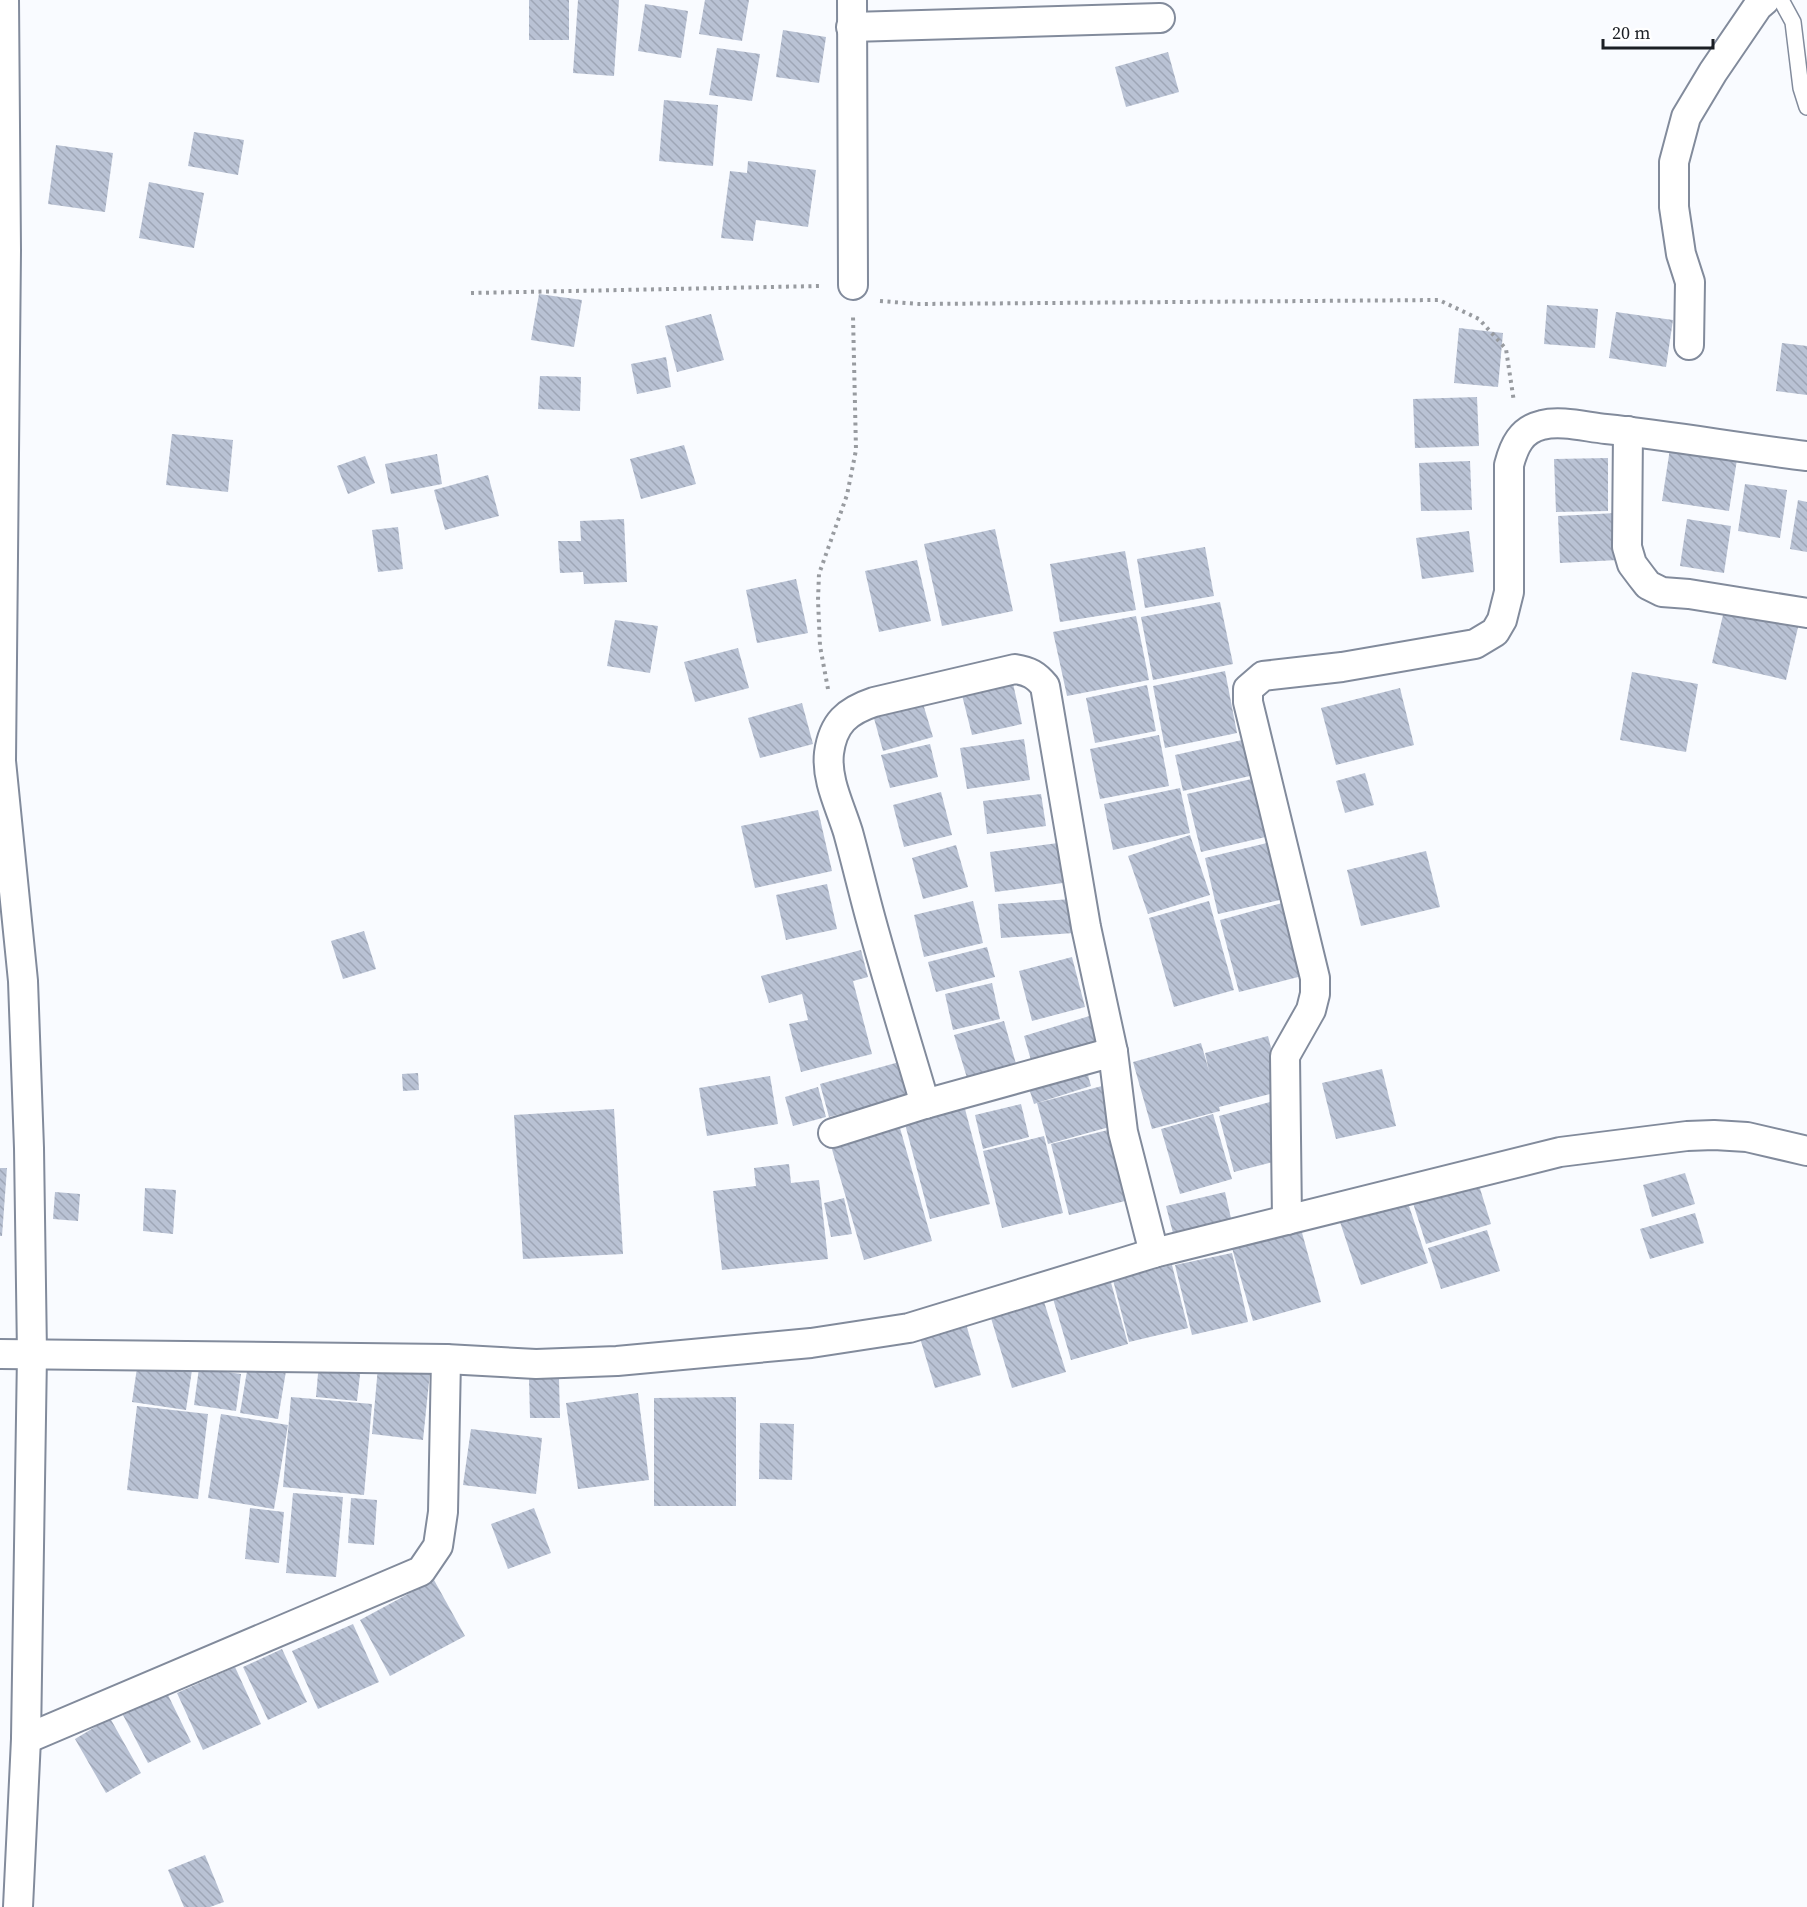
<svg xmlns="http://www.w3.org/2000/svg" width="1807" height="1907" font-family="'Source Serif 4',serif">
<style>
.building{fill:url(#building-back-hatch)}
.lines{fill:none;stroke-linecap:round;stroke-linejoin:round}
.service-casing{stroke:#828b9c;stroke-width:18}
.minor-casing{stroke:#828b9c;stroke-width:32}
.path{stroke:#989ba0;stroke-width:4;stroke-dasharray:3 4.5;stroke-linecap:butt}
.service{stroke:#fff;stroke-width:15}
.minor{stroke:#fff;stroke-width:28}
</style>
<defs>
<pattern id="building-back-hatch" width="6" height="6" patternUnits="userSpaceOnUse" patternTransform="scale(1.5)"><rect width="6" height="6" fill="#b9c2d4"/><path d="M-1 5l2 2M0 0l6 6M5-1l2 2" fill="none" stroke="#9ea6b6"/></pattern>
</defs>
<rect width="100%" height="100%" fill="#f9fbff"/>
<g class="building">
<rect x="529" y="0" width="40" height="40"/>
<polygon points="578,0 619,0 614,76 573,73"/>
<polygon points="705,0 749,0 742,41 699,34"/>
<polygon points="645,4 688,11 681,58 638,51"/>
<polygon points="783,30 826,37 819,83 776,77"/>
<polygon points="717,48 760,54 752,101 709,95"/>
<polygon points="1168,52 1179,92 1126,107 1115,67"/>
<polygon points="664,100 718,105 713,166 659,161"/>
<polygon points="194,132 244,140 238,175 188,166"/>
<polygon points="56,145 113,153 105,212 48,204"/>
<polygon points="748,161 816,170 808,227 756,220 753,241 721,238 730,171 747,173"/>
<polygon points="149,182 204,193 194,248 139,238"/>
<polygon points="539,294 582,300 574,347 531,340"/>
<polygon points="1547,305 1598,309 1595,348 1544,344"/>
<polygon points="1616,312 1673,320 1666,367 1609,358"/>
<polygon points="711,314 724,360 677,372 665,326"/>
<polygon points="1459,328 1503,333 1498,387 1454,383"/>
<polygon points="1782,343 1807,346 1807,395 1776,391"/>
<polygon points="666,357 671,387 637,394 631,364"/>
<polygon points="540,376 581,377 580,411 538,409"/>
<polygon points="1477,397 1479,446 1415,448 1413,399"/>
<polygon points="172,434 233,440 228,492 166,485"/>
<polygon points="1671,442 1738,453 1729,511 1662,501"/>
<polygon points="684,445 696,484 641,499 630,459"/>
<polygon points="437,454 442,484 391,494 385,464"/>
<polygon points="365,456 375,483 348,494 337,466"/>
<polygon points="1608,458 1608,511 1556,512 1554,459"/>
<polygon points="1470,461 1472,510 1421,511 1419,463"/>
<polygon points="488,475 499,516 445,530 434,490"/>
<polygon points="1745,484 1787,490 1780,538 1738,531"/>
<polygon points="1798,500 1807,502 1807,552 1790,549"/>
<polygon points="1616,513 1618,560 1560,563 1558,516"/>
<polygon points="624,519 627,582 584,584 583,572 560,573 558,541 581,541 580,521"/>
<polygon points="1687,519 1731,526 1724,573 1680,566"/>
<polygon points="398,527 403,569 378,572 372,530"/>
<polygon points="995,529 1013,611 942,626 924,544"/>
<polygon points="1469,531 1474,572 1422,579 1416,538"/>
<polygon points="1205,547 1214,596 1145,608 1137,559"/>
<polygon points="1125,551 1136,610 1060,622 1050,564"/>
<polygon points="917,560 931,621 879,632 865,571"/>
<polygon points="796,579 808,633 757,643 746,590"/>
<polygon points="1220,602 1233,664 1153,680 1141,617"/>
<polygon points="1725,606 1799,623 1786,680 1712,663"/>
<polygon points="1136,616 1149,680 1067,696 1053,632"/>
<polygon points="615,620 658,626 650,673 607,666"/>
<polygon points="738,648 749,688 695,702 684,662"/>
<polygon points="1225,671 1237,733 1165,748 1153,686"/>
<polygon points="1632,672 1698,684 1686,752 1620,740"/>
<polygon points="1012,679 1022,724 972,735 961,691"/>
<polygon points="1147,685 1156,731 1095,743 1086,698"/>
<polygon points="1400,688 1414,745 1336,765 1321,708"/>
<polygon points="921,697 933,737 883,751 872,711"/>
<polygon points="802,703 813,744 760,758 748,718"/>
<polygon points="1159,735 1169,786 1100,799 1090,749"/>
<polygon points="1251,738 1259,774 1183,791 1175,755"/>
<polygon points="1024,739 1030,780 967,789 960,748"/>
<polygon points="930,744 938,777 890,788 881,755"/>
<polygon points="1365,773 1374,805 1345,813 1336,781"/>
<polygon points="1260,777 1274,835 1201,852 1187,794"/>
<polygon points="1180,788 1190,833 1113,850 1104,804"/>
<polygon points="941,792 952,835 904,847 893,805"/>
<polygon points="1041,794 1046,826 987,834 983,801"/>
<polygon points="818,810 832,871 755,888 741,826"/>
<polygon points="1190,835 1210,895 1148,914 1128,856"/>
<polygon points="1271,842 1284,899 1218,914 1205,858"/>
<polygon points="1058,843 1063,883 995,892 990,852"/>
<polygon points="956,845 968,887 923,899 912,858"/>
<polygon points="1426,851 1440,907 1361,926 1347,870"/>
<polygon points="827,884 837,929 786,940 776,895"/>
<polygon points="1072,899 1074,933 1001,938 998,904"/>
<polygon points="973,901 983,943 924,957 914,915"/>
<polygon points="1209,901 1234,990 1174,1007 1149,918"/>
<polygon points="1286,902 1306,975 1239,992 1220,920"/>
<polygon points="364,931 376,969 343,979 331,941"/>
<polygon points="987,947 995,977 936,992 928,962"/>
<polygon points="861,950 868,977 853,981 872,1054 801,1072 789,1024 808,1020 802,994 769,1003 761,976"/>
<polygon points="1072,957 1085,1007 1032,1021 1019,971"/>
<polygon points="992,983 1000,1019 953,1030 945,994"/>
<polygon points="1096,1014 1105,1044 1033,1067 1024,1036"/>
<polygon points="1004,1021 1016,1064 967,1078 954,1035"/>
<polygon points="1268,1036 1282,1091 1219,1107 1220,1111 1152,1129 1133,1062 1201,1043 1209,1071 1205,1053"/>
<polygon points="910,1059 920,1092 829,1117 820,1084"/>
<polygon points="1086,1068 1091,1086 1034,1104 1028,1085"/>
<polygon points="1382,1069 1396,1126 1336,1139 1322,1083"/>
<polygon points="418,1073 419,1090 403,1091 402,1074"/>
<polygon points="770,1076 778,1124 707,1136 699,1088"/>
<polygon points="1102,1086 1113,1126 1048,1144 1037,1103"/>
<polygon points="818,1087 826,1117 793,1126 785,1097"/>
<polygon points="1270,1102 1285,1159 1234,1172 1219,1116"/>
<polygon points="1021,1104 1029,1137 983,1149 975,1115"/>
<polygon points="614,1109 623,1254 523,1259 514,1115"/>
<polygon points="965,1109 990,1204 930,1219 905,1124"/>
<polygon points="1213,1114 1232,1179 1180,1194 1161,1129"/>
<polygon points="898,1121 932,1241 864,1260 829,1139"/>
<polygon points="1116,1128 1133,1199 1069,1215 1051,1144"/>
<polygon points="1044,1136 1063,1213 1002,1228 983,1151"/>
<polygon points="789,1164 791,1183 819,1180 828,1259 722,1270 713,1191 756,1186 754,1168"/>
<polygon points="0,1168 7,1168 2,1236 0,1236"/>
<polygon points="1685,1173 1695,1204 1652,1217 1643,1185"/>
<polygon points="1477,1179 1491,1224 1426,1244 1412,1200"/>
<polygon points="145,1188 176,1190 173,1234 143,1231"/>
<polygon points="55,1192 80,1194 78,1221 53,1219"/>
<polygon points="1225,1192 1233,1227 1175,1241 1166,1206"/>
<polygon points="1405,1194 1428,1263 1361,1285 1338,1216"/>
<polygon points="844,1198 852,1234 831,1237 824,1203"/>
<polygon points="1695,1213 1704,1243 1650,1259 1640,1229"/>
<polygon points="1301,1229 1321,1302 1253,1321 1232,1248"/>
<polygon points="1487,1230 1500,1271 1441,1289 1428,1248"/>
<polygon points="1232,1253 1248,1322 1192,1335 1175,1265"/>
<polygon points="1172,1265 1188,1328 1129,1342 1113,1280"/>
<polygon points="1110,1279 1128,1344 1071,1360 1052,1295"/>
<polygon points="1041,1292 1066,1372 1012,1388 988,1308"/>
<polygon points="966,1324 981,1375 935,1388 920,1338"/>
<polygon points="138,1361 192,1370 186,1410 132,1402"/>
<polygon points="319,1362 361,1366 357,1401 316,1397"/>
<polygon points="248,1365 286,1371 278,1419 240,1413"/>
<polygon points="378,1367 430,1372 423,1440 372,1434"/>
<polygon points="199,1368 241,1374 236,1411 194,1405"/>
<polygon points="529,1379 559,1379 560,1418 530,1418"/>
<polygon points="638,1393 649,1480 578,1489 566,1403"/>
<polygon points="291,1397 372,1404 364,1495 283,1487"/>
<polygon points="736,1397 736,1506 654,1506 654,1398"/>
<polygon points="137,1406 208,1414 198,1499 127,1490"/>
<polygon points="221,1414 288,1425 274,1509 208,1498"/>
<polygon points="760,1423 794,1424 792,1480 759,1479"/>
<polygon points="471,1429 542,1438 536,1494 463,1485"/>
<polygon points="293,1493 343,1497 336,1577 286,1573"/>
<polygon points="351,1498 377,1500 374,1545 348,1543"/>
<polygon points="250,1508 284,1512 279,1563 245,1559"/>
<polygon points="534,1508 551,1553 508,1569 491,1524"/>
<polygon points="434,1580 465,1636 390,1676 360,1620"/>
<polygon points="353,1624 379,1682 318,1709 292,1651"/>
<polygon points="282,1649 307,1702 268,1720 243,1667"/>
<polygon points="235,1667 261,1724 203,1750 177,1693"/>
<polygon points="167,1693 191,1742 148,1763 123,1715"/>
<polygon points="110,1718 141,1773 106,1793 75,1739"/>
<polygon points="205,1855 224,1902 210,1907 184,1907 168,1870"/>
</g>
<g class="lines">
<defs>
<polyline id="service" points="1781,0 1793,22 1801,88 1807,107"/>
<g id="minor">
<polyline points="4,0 6,250 1,761 23,981 29,1148 32,1354 26,1739 18,1907"/>
<polyline points="852,0 853,285"/>
<polyline points="851,27 1160,18"/>
<polyline points="1689,345 1690,282 1681,254 1674,207 1674,162 1686,117 1713,72 1758,6 1765,0"/>
<polyline points="1628,431 1627,547 1632,564 1641,576 1648,585 1662,592 1689,594 1807,613"/>
<path d="M925,1104c-18,-61 -37,-122 -54,-184 -8,-29 -15,-59 -23,-88 -8,-26 -22,-52 -19,-79 4,-30 18,-42 45,-51l141,-33c14,2 21,6 30,17l41,241 27,125"/>
<polyline points="833,1133 925,1104 1113,1052 1123,1132 1154,1253"/>
<path d="M1287,1220l-2,-164 26,-46 4,-16v-16l-67,-276v-13l15,-13 79,-9 133,-23 20,-12 7,-12 7,-28v-127c5,-19 12,-35 33,-40 19,-5 44,2 64,4 67,7 134,19 201,27"/>
<polyline points="0,1354 446,1359 536,1364 617,1361 811,1343 909,1328 1154,1253 1560,1152 1687,1136 1714,1135 1747,1137 1807,1151"/>
<polyline points="26,1739 421,1571 438,1546 443,1512 446,1359"/>
</g>
</defs>
<use href="#service" class="service-casing"/>
<use href="#minor" class="minor-casing"/>
<g class="path">
<polyline points="471,293 820,286"/>
<polyline points="880,301 919,304 1439,300 1479,319 1506,349 1514,402"/>
<polyline points="828,689 820,646 818,600 819,574 847,495 856,450 853,316"/>
</g>
<use href="#service" class="service"/>
<use href="#minor" class="minor"/>
</g>
<path d="M1603 39v9h110v-9" fill="none" stroke="#1b1f25" stroke-width="3"/>
<text x="1612" y="39" font-size="18" fill="#1b1f25" stroke="#ffffff" stroke-width="4.5" paint-order="stroke">20 m</text>
</svg>
